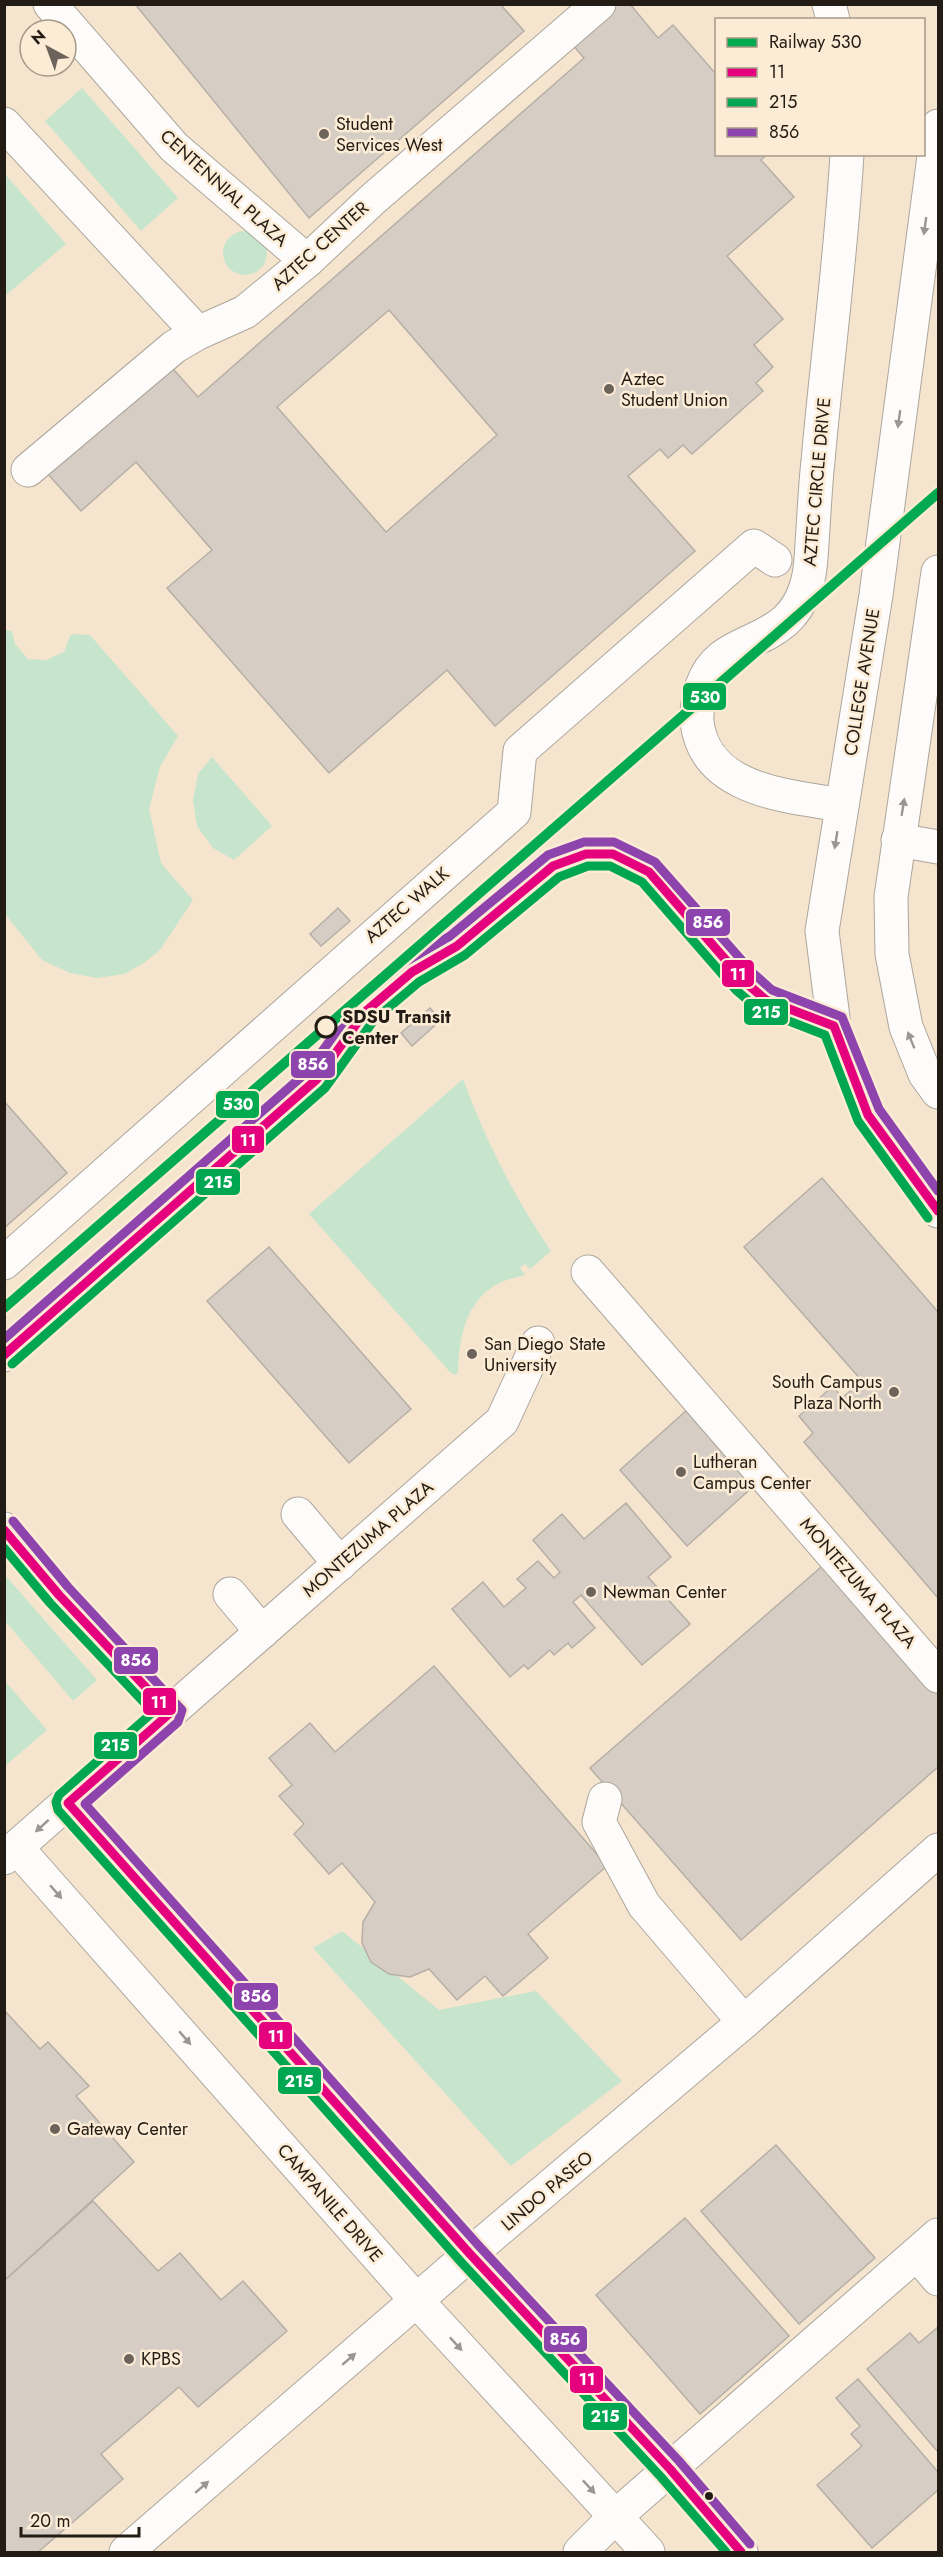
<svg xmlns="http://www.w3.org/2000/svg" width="943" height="2557" font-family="Jost,sans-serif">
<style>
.built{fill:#f5e5cf;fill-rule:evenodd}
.green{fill:#c7e5cc}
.building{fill:#d6cec5;stroke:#b6afa5;stroke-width:1.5;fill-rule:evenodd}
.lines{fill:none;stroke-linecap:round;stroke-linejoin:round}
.minor-casing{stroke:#ada69c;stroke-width:35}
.major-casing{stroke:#ada69c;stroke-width:35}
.minor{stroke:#fdfcfa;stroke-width:33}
.major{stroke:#fdfcfa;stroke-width:33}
.bus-1-casing{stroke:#fdecd5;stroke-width:14}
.bus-2-casing{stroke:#fdecd5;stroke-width:14}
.bus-3-casing{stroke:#fdecd5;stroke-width:14}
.bus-1{stroke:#e5007d;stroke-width:9}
.bus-2{stroke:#00a651;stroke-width:9}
.bus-3{stroke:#8e44ad;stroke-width:9}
.rail-1-casing{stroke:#fdecd5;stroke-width:15}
.rail-1{stroke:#04aa4f;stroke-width:10}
.oneway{fill:#9a9792}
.poi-dot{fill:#6c645b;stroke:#fdecd5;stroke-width:2}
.stop-dot{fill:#fdecd5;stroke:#221c14;stroke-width:3}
.bus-dot{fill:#221c14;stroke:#fdecd5;stroke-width:2}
.labels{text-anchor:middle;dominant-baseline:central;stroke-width:5;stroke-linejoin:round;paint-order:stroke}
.poi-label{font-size:18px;fill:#221c14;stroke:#fdecd5;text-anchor:start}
.street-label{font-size:18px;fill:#221c14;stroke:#fdecd5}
.stop-label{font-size:18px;font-weight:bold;fill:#221c14;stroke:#fdecd5;text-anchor:start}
.line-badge{stroke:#fdecd5;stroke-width:2}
.badge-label{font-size:16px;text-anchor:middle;font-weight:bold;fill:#fff}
</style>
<rect width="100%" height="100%" fill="#f4ebde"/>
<path class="built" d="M5,5h933v2547h-933zM716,20h208v134h-208zM30,30h36v36h-36z"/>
<g class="green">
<polygon points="82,88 178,198 141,231 45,121"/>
<polygon points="4,173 66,244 5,296 4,296"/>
<circle cx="245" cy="253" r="22"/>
<polygon points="5,630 12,631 15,644 28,659 46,660 64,652 71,634 90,635 178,736 160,767 149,809 161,863 193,900 160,950 144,963 124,974 97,978 70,973 42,960 5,914"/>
<polygon points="212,757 272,826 234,860 213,848 197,826 193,800 198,774"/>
<path d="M463,1079c23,62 51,118 88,172l-21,18 -5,-5 -5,4 5,7c-8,2 -16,4 -24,7 -35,17 -42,54 -43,90l-3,3 -6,-4 -140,-157z"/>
<polygon points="4,1574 97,1680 73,1701 5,1621"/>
<polygon points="5,1681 47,1730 5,1766 4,1766"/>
<polygon points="342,1931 439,2010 536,1991 622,2081 511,2166 313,1948"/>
</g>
<g class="building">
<polygon points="135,4 500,4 524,31 309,218"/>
<path d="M583,4h47l28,34 15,-13 43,49v80h51l-6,6 33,37 -67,59 56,63 -29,26 19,22 -17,16 7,8 -71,63 -9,-9 -15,13 -8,-9 -32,27 67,75 -200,175 -48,-56 -118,103 -162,-185 45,-38 -76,-88 -55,49 -52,-58 123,-108 46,52 386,-339 -27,-31zM389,310l108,125 -111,97 -109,-125z"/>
<polygon points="338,908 350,921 321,946 310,934"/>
<polygon points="430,1008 441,1020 412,1046 401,1033"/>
<polygon points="4,1101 67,1173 4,1228"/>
<polygon points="822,1178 938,1312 938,1598 804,1442 813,1433 799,1416 833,1386 842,1398 862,1381 744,1247"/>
<polygon points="269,1247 411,1409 349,1463 207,1301"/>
<polygon points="688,1409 756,1484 687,1546 620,1470"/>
<polygon points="626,1503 671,1557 648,1577 690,1624 642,1665 581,1595 573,1602 595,1628 572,1648 568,1643 554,1655 550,1650 528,1669 524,1665 510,1677 452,1609 483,1582 504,1607 526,1588 517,1579 538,1561 554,1578 560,1572 533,1540 562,1514 584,1539"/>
<polygon points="828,1561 938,1691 938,1767 741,1940 590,1768"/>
<polygon points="434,1666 607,1866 528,1934 548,1958 503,1996 485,1976 457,2000 429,1969 410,1977 389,1974 371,1962 362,1943 363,1922 375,1902 342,1863 329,1874 294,1834 304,1824 279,1796 292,1785 269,1758 310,1723 335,1752"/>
<polygon points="4,2010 40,2049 48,2042 89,2086 76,2096 134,2162 4,2281"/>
<polygon points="776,2145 875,2258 799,2324 701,2211"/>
<polygon points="93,2201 158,2271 180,2253 221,2300 243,2281 287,2331 198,2407 179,2387 101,2454 123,2479 38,2552 4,2552 4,2281"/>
<polygon points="685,2218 789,2336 700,2414 596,2295"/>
<polygon points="938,2327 938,2452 867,2369 910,2333 919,2343"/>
<polygon points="858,2379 938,2472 938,2490 872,2548 817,2485 862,2446 851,2434 860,2426 836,2398"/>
</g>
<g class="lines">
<defs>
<g id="minor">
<polyline points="50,4 174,147 307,261"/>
<polyline points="829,4 833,20"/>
<polyline points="4,124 198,333"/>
<polyline points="28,470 174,347 198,333 245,312 307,261 373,199 599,4"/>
<path d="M842,805c-54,-9 -137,-14 -145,-83 -1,-13 2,-24 5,-36 15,-43 53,-39 83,-65 10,-9 17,-21 21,-34 5,-14 5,-29 6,-44 2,-27 3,-55 6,-82 9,-102 23,-204 29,-307"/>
<polyline points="898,840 938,847"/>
<polyline points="4,1263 514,812 520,751 754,546 775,560"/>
<polyline points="588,1272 938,1676"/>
<polyline points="4,1355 317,1079 365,1012 412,972 457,946 553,866 586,854 613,854 649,872 745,982 766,1000 834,1026"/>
<polyline points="298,1514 340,1564"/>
<polyline points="4,1529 59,1595 170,1713"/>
<polyline points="230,1594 262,1632"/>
<polyline points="605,1799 599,1822 644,1905 744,2022"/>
<polyline points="68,1803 470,2254 670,2469 741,2552"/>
<polyline points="17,1848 417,2301 648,2552"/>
<polyline points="4,1858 502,1421 538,1343"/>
<polyline points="917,2254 938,2279"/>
<polyline points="126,2552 470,2254 744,2022 938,1850"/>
<polyline points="580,2552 616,2516 938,2235"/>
</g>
<g id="major">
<polyline points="938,126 876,595 822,931 834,1026 868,1115 938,1211"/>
<polyline points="938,572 891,897 892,954 906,1027 925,1074 938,1092"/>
</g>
</defs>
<use href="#minor" class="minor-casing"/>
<use href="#major" class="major-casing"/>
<use href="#minor" class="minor"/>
<use href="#major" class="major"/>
<defs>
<g id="bus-1">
<polyline points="4,1355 317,1079 365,1012 412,972 457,946 553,866 586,854 613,854 649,872 745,982 766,1000 834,1026 868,1115 938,1211"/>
<polyline points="4,1530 59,1595 170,1713 68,1803 470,2254 670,2469 741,2552"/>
</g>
<g id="bus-2">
<polyline points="12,1364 325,1088 374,1020 419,982 465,955 559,877 588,866 610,866 642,882 736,990 758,1009 825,1035 858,1121 928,1218"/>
<polyline points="4,1548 50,1603 153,1712 59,1795 56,1802 58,1810 461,2262 661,2477 726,2552"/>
</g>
<g id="bus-3">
<polyline points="4,1339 308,1071 357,1003 405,962 450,936 548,855 584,842 614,842 655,862 753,973 772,990 842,1017 879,1109 938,1191"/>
<polyline points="13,1521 68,1587 182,1710 178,1722 85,1804 479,2246 679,2461 750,2544"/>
</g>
</defs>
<use href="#bus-1" class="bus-1-casing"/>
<use href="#bus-2" class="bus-2-casing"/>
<use href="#bus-3" class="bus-3-casing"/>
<use href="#bus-1" class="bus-1"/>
<use href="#bus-2" class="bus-2"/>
<use href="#bus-3" class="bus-3"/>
<defs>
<polyline id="rail-1" points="4,1308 938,493"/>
</defs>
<use href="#rail-1" class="rail-1-casing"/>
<use href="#rail-1" class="rail-1"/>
</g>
<defs><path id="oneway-solid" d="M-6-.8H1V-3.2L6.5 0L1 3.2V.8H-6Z" transform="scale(1.5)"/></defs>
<g class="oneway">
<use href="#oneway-solid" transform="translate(925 226) rotate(98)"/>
<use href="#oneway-solid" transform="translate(899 419) rotate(98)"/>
<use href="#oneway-solid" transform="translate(903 807) rotate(-81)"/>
<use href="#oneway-solid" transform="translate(836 840) rotate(99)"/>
<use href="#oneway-solid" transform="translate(911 1040) rotate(-112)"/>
<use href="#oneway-solid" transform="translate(42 1826) rotate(138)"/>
<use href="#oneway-solid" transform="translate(56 1892) rotate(49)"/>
<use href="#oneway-solid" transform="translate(185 2038) rotate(49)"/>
<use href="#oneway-solid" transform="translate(456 2344) rotate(47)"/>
<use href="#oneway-solid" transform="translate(349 2359) rotate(-41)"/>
<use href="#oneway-solid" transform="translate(202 2487) rotate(-41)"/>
<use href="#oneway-solid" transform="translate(589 2487) rotate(47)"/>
</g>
<g class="poi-dot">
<circle cx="324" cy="134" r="6"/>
<circle cx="609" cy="389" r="6"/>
<circle cx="472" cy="1354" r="6"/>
<circle cx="894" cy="1392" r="6"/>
<circle cx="681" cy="1472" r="6"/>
<circle cx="591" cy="1592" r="6"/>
<circle cx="55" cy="2129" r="6"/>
<circle cx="129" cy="2359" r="6"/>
</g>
<circle class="stop-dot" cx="326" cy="1027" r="10"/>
<circle class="bus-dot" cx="709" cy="2496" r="5"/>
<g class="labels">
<g class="poi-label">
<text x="336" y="124">Student<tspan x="336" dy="21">Services West</tspan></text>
<text x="621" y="379">Aztec<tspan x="621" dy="21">Student Union</tspan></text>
<text x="484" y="1344">San Diego State<tspan x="484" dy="21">University</tspan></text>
<text x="882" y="1382" text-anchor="end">South Campus<tspan x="882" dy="21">Plaza North</tspan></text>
<text x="693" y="1462">Lutheran<tspan x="693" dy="21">Campus Center</tspan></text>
<text x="603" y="1592">Newman Center</text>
<text x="67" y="2129">Gateway Center</text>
<text x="141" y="2359">KPBS</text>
</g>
<g class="street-label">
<text transform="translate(224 188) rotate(42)">CENTENNIAL PLAZA</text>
<text transform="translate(320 246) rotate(-42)">AZTEC CENTER</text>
<text transform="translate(817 482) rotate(-85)">AZTEC CIRCLE DRIVE</text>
<text transform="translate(862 682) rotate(-81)">COLLEGE AVENUE</text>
<text transform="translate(407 905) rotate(-41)">AZTEC WALK</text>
<text transform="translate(368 1539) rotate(-41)">MONTEZUMA PLAZA</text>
<text transform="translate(858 1583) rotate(49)">MONTEZUMA PLAZA</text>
<text transform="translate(547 2191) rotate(-40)">LINDO PASEO</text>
<text transform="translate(330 2203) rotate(49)">CAMPANILE DRIVE</text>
</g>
<g class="stop-label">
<text x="342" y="1017">SDSU Transit<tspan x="342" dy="21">Center</tspan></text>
</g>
</g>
<g class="line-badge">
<rect x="682" y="682" width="45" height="29" rx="6" fill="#04aa4f"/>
<rect x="685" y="908" width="46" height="29" rx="6" fill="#8e44ad"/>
<rect x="721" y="959" width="34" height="29" rx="6" fill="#e5007d"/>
<rect x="743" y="998" width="46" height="28" rx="6" fill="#00a651"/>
<rect x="290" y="1050" width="46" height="29" rx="6" fill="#8e44ad"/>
<rect x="215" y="1090" width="45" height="29" rx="6" fill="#04aa4f"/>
<rect x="231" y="1125" width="34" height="29" rx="6" fill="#e5007d"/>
<rect x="195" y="1168" width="46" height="28" rx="6" fill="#00a651"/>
<rect x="113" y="1646" width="46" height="29" rx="6" fill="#8e44ad"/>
<rect x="142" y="1687" width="35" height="29" rx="6" fill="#e5007d"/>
<rect x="93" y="1731" width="45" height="29" rx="6" fill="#00a651"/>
<rect x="233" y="1982" width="46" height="29" rx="6" fill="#8e44ad"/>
<rect x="258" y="2021" width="35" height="29" rx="6" fill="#e5007d"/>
<rect x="277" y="2066" width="45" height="29" rx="6" fill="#00a651"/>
<rect x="543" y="2325" width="45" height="28" rx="6" fill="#8e44ad"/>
<rect x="569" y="2365" width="35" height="29" rx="6" fill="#e5007d"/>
<rect x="582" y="2402" width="46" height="29" rx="6" fill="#00a651"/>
</g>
<g class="badge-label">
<text x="705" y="703">530</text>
<text x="708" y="928">856</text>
<text x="738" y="980">11</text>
<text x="766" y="1018">215</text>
<text x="313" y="1070">856</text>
<text x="238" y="1110">530</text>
<text x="248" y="1146">11</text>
<text x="218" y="1188">215</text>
<text x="136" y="1666">856</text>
<text x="159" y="1708">11</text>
<text x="115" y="1751">215</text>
<text x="256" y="2002">856</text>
<text x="276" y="2042">11</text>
<text x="299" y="2087">215</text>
<text x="565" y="2345">856</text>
<text x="587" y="2385">11</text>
<text x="605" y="2422">215</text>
</g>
<rect width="943" height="2557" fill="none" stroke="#221c14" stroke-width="12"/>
<rect x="715" y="18" width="210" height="138" fill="#fdecd5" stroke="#a59988" stroke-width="1.5"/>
<rect x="727" y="38" width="30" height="9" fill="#04aa4f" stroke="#a59988" stroke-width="1.5"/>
<text x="769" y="48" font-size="18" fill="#221c14">Railway 530</text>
<rect x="727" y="68" width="30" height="9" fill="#e5007d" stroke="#a59988" stroke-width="1.5"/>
<text x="769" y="78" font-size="18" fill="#221c14">11</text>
<rect x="727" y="98" width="30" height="9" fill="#00a651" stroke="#a59988" stroke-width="1.5"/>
<text x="769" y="108" font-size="18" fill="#221c14">215</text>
<rect x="727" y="128" width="30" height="9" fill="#8e44ad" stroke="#a59988" stroke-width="1.5"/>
<text x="769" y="138" font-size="18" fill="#221c14">856</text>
<g transform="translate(48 48) rotate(319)"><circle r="28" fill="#fdecd5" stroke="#a59988" stroke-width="1.5"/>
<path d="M0-4.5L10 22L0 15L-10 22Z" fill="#6c645b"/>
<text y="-9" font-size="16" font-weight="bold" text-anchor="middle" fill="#221c14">N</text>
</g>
<path d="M21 2527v9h118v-9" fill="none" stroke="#221c14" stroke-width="3"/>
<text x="30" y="2527" font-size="18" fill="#221c14" stroke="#fdecd5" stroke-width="4.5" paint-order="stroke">20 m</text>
</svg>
